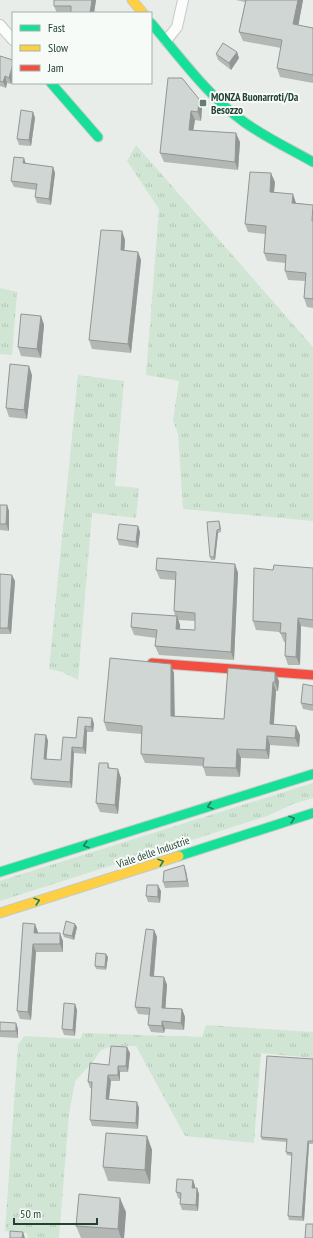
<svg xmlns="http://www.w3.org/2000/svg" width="313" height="1238" font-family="'PT Sans Narrow',sans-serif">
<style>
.grass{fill:url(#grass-tufts)}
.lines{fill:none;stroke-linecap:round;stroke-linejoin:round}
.street-casing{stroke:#c5cac7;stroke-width:12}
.fast-casing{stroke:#c3cac7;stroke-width:11}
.slow-casing{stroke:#c3cac7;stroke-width:11}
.jam-casing{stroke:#c3cac7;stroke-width:11}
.street{stroke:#fcfcfc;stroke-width:10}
.fast{stroke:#16e098;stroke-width:9}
.slow{stroke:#ffcf43;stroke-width:9}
.jam{stroke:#f24e42;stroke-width:9}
.wall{fill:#b3b8b5;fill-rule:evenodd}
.shaded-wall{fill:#929694}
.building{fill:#d0d6d3;stroke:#929694}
.oneway{stroke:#1e815c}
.poi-dot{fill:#697d74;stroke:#f6fbf8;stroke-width:1.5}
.labels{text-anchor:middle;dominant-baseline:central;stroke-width:4;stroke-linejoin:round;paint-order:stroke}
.poi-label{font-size:11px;font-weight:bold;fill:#244134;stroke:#f6fbf8;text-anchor:start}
.street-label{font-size:11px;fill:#244134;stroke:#f6fbf8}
</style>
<defs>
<pattern id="grass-tufts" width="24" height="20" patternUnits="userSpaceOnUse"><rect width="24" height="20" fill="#d1e5d4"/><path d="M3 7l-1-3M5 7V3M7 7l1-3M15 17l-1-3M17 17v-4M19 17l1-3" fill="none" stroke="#b3c6b7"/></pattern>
</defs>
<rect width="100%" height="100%" fill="#e8edea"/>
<g class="grass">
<polygon points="136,145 313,347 313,521 183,509 178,434 173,420 179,381 146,375 159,209 127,161"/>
<polygon points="0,288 17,292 12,355 0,354"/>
<polygon points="78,375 124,381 115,486 139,488 136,518 92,513 78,680 62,672 49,669"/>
<polygon points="313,783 313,798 293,804 267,816 0,901 0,881"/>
<polygon points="206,1025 313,1032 313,1058 261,1053 254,1143 185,1136 136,1046 112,1046 101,1050 92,1063 75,1081 69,1114 59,1238 28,1238 27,1233 5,1231 18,1045 24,1036 80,1039 83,1033 202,1037"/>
</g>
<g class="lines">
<defs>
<g id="street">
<polyline points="0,25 13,40"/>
<polyline points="166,41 177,27 183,0"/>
</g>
<g id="fast">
<path d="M151,23c29,34 56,72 93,99 21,15 46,27 69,40"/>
<polyline points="51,83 98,137"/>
<polyline points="179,856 313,813"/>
<polyline points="0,872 313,774"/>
</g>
<g id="slow">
<polyline points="132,0 143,13"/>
<polyline points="0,913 179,856"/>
</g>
<polyline id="jam" points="152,663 313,675"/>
</defs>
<use href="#street" class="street-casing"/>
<use href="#fast" class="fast-casing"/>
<use href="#slow" class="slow-casing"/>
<use href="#jam" class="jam-casing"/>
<use href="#street" class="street"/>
<use href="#fast" class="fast"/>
<use href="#slow" class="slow"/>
<use href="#jam" class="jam"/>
</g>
<g class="wall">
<polygon points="96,0 94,13 57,13 54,6"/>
<polygon points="236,0 303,0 298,25 313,28 313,83 280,77 277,68 281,48 243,41 239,32 245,2"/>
<polygon points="237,52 239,58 231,70 218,60 216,54"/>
<polygon points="0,56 13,64 13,78 11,84 7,83 6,88 0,86"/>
<polygon points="199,99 202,108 201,121 195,120 193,130 240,142 238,170 164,162 160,153"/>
<polygon points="33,112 35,118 31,146 19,145 17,139"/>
<polygon points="26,164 53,167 55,173 51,205 37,203 35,197 36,190 14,187 11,181"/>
<polygon points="275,182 274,192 296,203 313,205 313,308 307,307 304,298 305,281 288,280 285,271 285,263 267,261 264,253 265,234 248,232 245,224"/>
<polygon points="122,231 125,240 124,250 138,252 141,260 131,353 92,349 89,340"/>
<polygon points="41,316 44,325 41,358 21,356 18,347"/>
<polygon points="32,375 27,419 9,417 6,408"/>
<polygon points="0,505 7,505 9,511 9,531 0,530"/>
<polygon points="219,521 220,524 221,532 218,533 215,560 211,560 210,557"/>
<polygon points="138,526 140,532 138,548 119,545 117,539"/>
<path d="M235,564l3,9 -4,87 -75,-5 -4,-9 1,-8 -22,-3 -3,-8 44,-11 -1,-5 1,-31 -15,-1 -4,-9zM178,620l17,1v9l-15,-1v-4z"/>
<polygon points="313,568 313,628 301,626 300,665 288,665 285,656 285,642 284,642 280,632 256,630 253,621 273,570"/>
<polygon points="0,574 15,581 11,634 0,634"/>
<polygon points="228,668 279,681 278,691 276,691 274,724 300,735 299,747 270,745 269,759 241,758 240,777 206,776 203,766 145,763 141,754 142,734 107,731 104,722 174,673 174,716 224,719"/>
<polygon points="313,686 313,711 303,709 301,703"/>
<polygon points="92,718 94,724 93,732 87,732 86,754 74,753 72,788 34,785 31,779 46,735 48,741 46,760 61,760"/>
<polygon points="108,763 110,769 121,778 118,814 100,812 96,803"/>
<polygon points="186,871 189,887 165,888 163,882"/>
<polygon points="161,891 160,903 148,902 146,896"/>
<polygon points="23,923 38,932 37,933 63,941 63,952 36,952 31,1020 20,1019 17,1011"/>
<polygon points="77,927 74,940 64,937 63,934"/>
<polygon points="154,930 157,937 154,977 164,977 167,985 165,1008 182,1009 185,1017 184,1030 165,1029 164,1033 151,1032 148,1025 149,1015 138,1014 135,1007"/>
<polygon points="108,957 106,970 96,969 95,966"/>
<polygon points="75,1004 77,1010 75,1036 64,1035 62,1029"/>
<polygon points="0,1022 16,1023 18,1029 18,1038 0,1037"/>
<polygon points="130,1053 128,1072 120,1072 120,1081 111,1081 109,1100 137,1102 139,1108 138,1129 92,1126 90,1120 92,1088 90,1088 88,1082 109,1065"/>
<polygon points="313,1059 313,1144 309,1144 304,1221 289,1220 288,1216 292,1156 287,1155 286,1152 286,1142 262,1140 261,1137"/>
<polygon points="147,1136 152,1150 150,1184 108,1181 103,1167"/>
<polygon points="193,1180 195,1186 195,1188 197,1188 199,1194 198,1211 182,1210 180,1204 180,1199 178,1198 176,1192"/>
<polygon points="126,1212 124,1238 81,1238 76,1226"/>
</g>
<g class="shaded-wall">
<polygon points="92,0 96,0 94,13 90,13"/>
<polygon points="298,0 303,0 297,33 293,24"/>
<polygon points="237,52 239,58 231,70 229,63"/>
<polygon points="13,64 13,78 11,84 9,78"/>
<polygon points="5,76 7,83 6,88 3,82"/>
<polygon points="199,99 202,108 201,121 198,112"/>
<polygon points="191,111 195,120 192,139 189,130"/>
<polygon points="33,112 35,118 31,146 29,140"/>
<polygon points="236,133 240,142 238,170 235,162"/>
<polygon points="24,158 26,164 23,163"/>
<polygon points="53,167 55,173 51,205 49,199"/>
<polygon points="271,173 275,182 273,200 270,192"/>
<polygon points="293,194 296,203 295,211 292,203"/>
<polygon points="122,231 125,240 124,259 121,250"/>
<polygon points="138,252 141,260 131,353 128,344"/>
<polygon points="41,316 44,325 41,358 37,349"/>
<polygon points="29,366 32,375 27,419 24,410"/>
<polygon points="7,505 9,511 9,531 6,524"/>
<polygon points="219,521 220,524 221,532 220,529"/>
<polygon points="138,526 140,532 138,548 136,542"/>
<polygon points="217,530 218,533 215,560 214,557"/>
<polygon points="235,564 238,573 234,660 231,652"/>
<polygon points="12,575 15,581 11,634 8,628"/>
<polygon points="177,616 180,625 179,638 176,629"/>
<polygon points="298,618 301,626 300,665 296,657"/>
<polygon points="171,664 174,673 175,724 171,716"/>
<polygon points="275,672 279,681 278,691 275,682"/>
<polygon points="273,682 276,691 273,733 270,724"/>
<polygon points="92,718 94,724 93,732 91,727"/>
<polygon points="85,726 87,732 86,754 83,748"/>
<polygon points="296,726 300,735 299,747 295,738"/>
<polygon points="46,735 48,741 46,765 44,759"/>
<polygon points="267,736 270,745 269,759 266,750"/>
<polygon points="72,747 74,753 72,788 70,782"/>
<polygon points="237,749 241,758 240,777 236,768"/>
<polygon points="118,769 121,778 118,814 115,805"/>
<polygon points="184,865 186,871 189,887 187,881"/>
<polygon points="158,885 161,891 160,903 158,897"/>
<polygon points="35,924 38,932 37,941 34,933"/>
<polygon points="75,924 77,927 74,940 72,936"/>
<polygon points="154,930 157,937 153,984 150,976"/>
<polygon points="60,933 63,941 63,952 60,944"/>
<polygon points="33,944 36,952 31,1020 28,1012"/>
<polygon points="106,954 108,957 106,970 105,967"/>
<polygon points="164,977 167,985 165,1015 162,1008"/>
<polygon points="75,1004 77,1010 75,1036 73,1030"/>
<polygon points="182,1009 185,1017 184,1030 181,1023"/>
<polygon points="162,1021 165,1029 164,1033 162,1026"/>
<polygon points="16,1023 18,1029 18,1038 16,1031"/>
<polygon points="127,1047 130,1053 128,1072 126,1066"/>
<polygon points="118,1066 120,1072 120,1081 118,1075"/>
<polygon points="108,1075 111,1081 108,1105 106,1099"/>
<polygon points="137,1102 139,1108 138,1129 136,1123"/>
<polygon points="147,1136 152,1150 150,1184 145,1170"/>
<polygon points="308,1141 309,1144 304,1221 302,1217"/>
<polygon points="193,1180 195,1186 195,1194 192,1188"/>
<polygon points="197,1188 199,1194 198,1211 196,1205"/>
<polygon points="120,1198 126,1212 124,1238 121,1238 118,1229"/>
<polygon points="23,1232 25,1238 22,1238"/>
</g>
<g class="building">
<polygon points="54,0 92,0 90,13 71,13 71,6 54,6"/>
<polygon points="246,0 298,0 293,24 313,28 313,75 277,68 282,40 239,32"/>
<polygon points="223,43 237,52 229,63 216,54"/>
<polygon points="0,56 13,60 13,64 9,78 5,76 3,82 0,81"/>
<polygon points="168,78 182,78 199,99 198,112 191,111 189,130 236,133 235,162 160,153"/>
<polygon points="21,110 33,112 29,140 17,139"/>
<polygon points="14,157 24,158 23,163 53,167 49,199 35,197 37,184 11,181"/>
<polygon points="250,172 271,173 270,192 293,194 292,203 313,205 312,221 313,221 313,299 304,298 306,273 285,271 286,255 264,253 266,226 245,224"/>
<polygon points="101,230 122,231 121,250 138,252 128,344 89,340"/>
<polygon points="21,314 41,316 37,349 18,347"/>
<polygon points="10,364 29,366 24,410 6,408"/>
<polygon points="0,505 7,505 6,524 0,524"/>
<polygon points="219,521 220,529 217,530 214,557 210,557 207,522"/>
<polygon points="119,524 138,526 136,542 117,539"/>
<polygon points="157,558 235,564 231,652 155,646 157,630 131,627 132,613 177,616 176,629 195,630 195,613 174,611 176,572 156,570"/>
<polygon points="274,565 313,568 313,620 298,618 296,657 285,656 286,633 280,633 281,623 253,621 254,568 273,570"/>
<polygon points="0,574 12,575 8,628 0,628"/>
<polygon points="110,658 171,664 171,716 224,719 228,668 275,672 275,682 273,682 270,724 296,726 295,738 267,736 266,750 237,749 236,768 203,767 204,758 141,754 142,726 104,722"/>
<polygon points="303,684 313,686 313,705 301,703"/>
<polygon points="78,717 92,718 91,727 85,726 83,748 72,747 70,782 31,779 35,734 46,735 44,759 61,760 63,737 76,738"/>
<polygon points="99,763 108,763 108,768 118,769 115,805 96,803"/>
<polygon points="184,865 187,881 163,882 164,871"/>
<polygon points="147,885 158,885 158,897 146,896"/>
<polygon points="66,921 75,924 72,936 63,934"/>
<polygon points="23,923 35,924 34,933 60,933 60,944 33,944 28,1012 17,1011"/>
<polygon points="146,929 154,930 150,976 164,977 162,1008 182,1009 181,1023 162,1021 162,1026 148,1025 150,1008 135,1007"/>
<polygon points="96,953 106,954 105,967 95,966"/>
<polygon points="64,1003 75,1004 73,1030 62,1029"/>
<polygon points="0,1022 16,1023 16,1031 0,1031"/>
<polygon points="111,1046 127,1047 126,1066 118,1066 118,1075 108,1075 106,1099 137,1102 136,1123 90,1120 92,1082 88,1082 90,1063 109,1065"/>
<polygon points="267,1056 313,1059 313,1141 308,1141 302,1217 288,1216 292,1153 286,1152 287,1139 261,1137"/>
<polygon points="106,1133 147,1136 145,1170 103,1167"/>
<polygon points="177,1179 193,1180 192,1188 197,1188 196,1205 180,1204 181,1193 176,1192"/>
<polygon points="79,1194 120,1198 118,1229 76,1226"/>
<polygon points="306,1224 313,1224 313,1238 305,1238"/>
<polygon points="10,1231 23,1232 22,1238 10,1238"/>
</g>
<defs><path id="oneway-chevron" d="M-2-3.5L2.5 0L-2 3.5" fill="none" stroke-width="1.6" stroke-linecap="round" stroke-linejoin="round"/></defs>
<g class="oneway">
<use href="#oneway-chevron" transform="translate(210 806) rotate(163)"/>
<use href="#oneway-chevron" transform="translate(292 819) rotate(-18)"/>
<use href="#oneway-chevron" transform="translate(86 845) rotate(163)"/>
<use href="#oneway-chevron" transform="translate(161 862) rotate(-19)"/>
<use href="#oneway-chevron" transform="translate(37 901) rotate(-17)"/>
</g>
<rect class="poi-dot" x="199" y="99" width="8" height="8" rx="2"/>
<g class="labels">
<g class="poi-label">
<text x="211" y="97">MONZA Buonarroti/Da<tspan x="211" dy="13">Besozzo</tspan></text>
</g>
<g class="street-label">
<text transform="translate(153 852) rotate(-19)">Viale delle Industrie</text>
</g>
</g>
<rect x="12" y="12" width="140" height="72" fill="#f6fbf8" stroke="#a2b1aa"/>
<rect x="20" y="25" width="20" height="6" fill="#16e098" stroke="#a2b1aa"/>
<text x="48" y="32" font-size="12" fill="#244134">Fast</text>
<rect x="20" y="45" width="20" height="6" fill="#ffcf43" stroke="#a2b1aa"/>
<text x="48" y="52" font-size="12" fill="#244134">Slow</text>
<rect x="20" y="65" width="20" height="6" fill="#f24e42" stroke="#a2b1aa"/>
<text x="48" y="72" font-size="12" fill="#244134">Jam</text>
<path d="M14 1218v6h83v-6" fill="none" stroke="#244134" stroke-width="2"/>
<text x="20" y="1218" font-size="12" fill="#244134" stroke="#f6fbf8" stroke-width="3" paint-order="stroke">50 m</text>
</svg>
